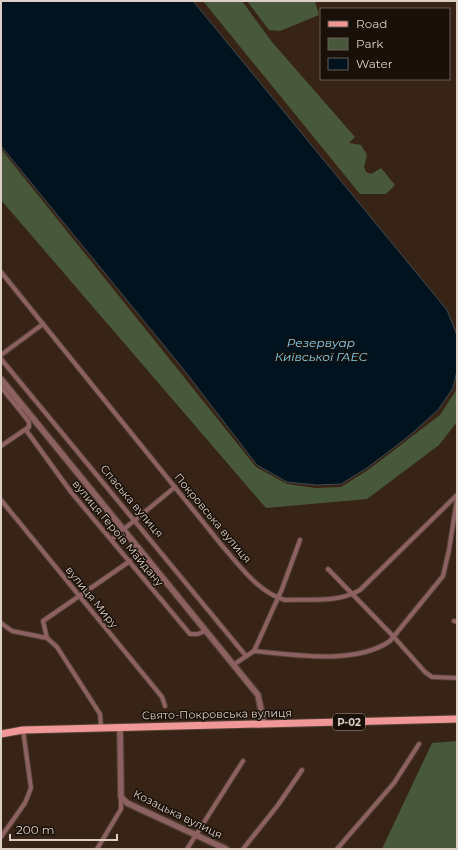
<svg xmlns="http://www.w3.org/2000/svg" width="458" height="850" font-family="Montserrat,sans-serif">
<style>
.green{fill:#48593b}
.water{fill:#00131e;stroke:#424b50}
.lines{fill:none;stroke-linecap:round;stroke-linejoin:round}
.minor-casing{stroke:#523f32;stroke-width:6}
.tertiary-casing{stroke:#523f32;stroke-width:8}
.primary-casing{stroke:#523f32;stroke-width:9}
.minor{stroke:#8d6161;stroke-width:4}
.tertiary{stroke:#8d6161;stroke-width:5.5}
.primary{stroke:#f09798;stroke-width:7}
.labels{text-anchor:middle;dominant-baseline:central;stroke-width:3;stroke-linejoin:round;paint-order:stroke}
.shield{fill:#191009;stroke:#a2968d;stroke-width:1}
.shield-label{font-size:10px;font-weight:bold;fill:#dccfc6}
.street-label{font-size:11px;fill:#dccfc6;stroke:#191009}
.water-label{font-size:12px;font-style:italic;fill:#80d3fa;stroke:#191009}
</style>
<rect width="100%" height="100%" fill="#382416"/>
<g class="green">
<polygon points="203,1 242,1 272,42 355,137 349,143 361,145 367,155 364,167 366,172 371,174 381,168 395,185 386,194 360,194"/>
<polygon points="247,1 315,1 319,15 280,31 269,30"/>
<polygon points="1,149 256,467 287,484 316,488 341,487 368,470 440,415 457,389 457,422 439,445 367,499 266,508 1,200"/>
<polygon points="457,741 457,849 382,849 432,743"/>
</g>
<polygon class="water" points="1,1 193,1 447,310 457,335 457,371 453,388 438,410 409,436 367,468 341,484 316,485 287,482 257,465 184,370 1,146"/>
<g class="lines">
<defs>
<g id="minor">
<path d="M1,272l223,276c17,19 35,45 61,52 25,-1 53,3 75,-10l97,-95"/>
<polyline points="1,355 43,324"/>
<polyline points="1,359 246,656"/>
<polyline points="1,387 18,408"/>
<polyline points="26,430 71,492 190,634 198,634 205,631"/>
<polyline points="1,446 29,427 29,422 18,408 22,405"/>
<polyline points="1,500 162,697 165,706"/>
<polyline points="112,539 175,487"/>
<polyline points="328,569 393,636 425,672 432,677 457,678"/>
<polyline points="454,621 457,622"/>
<polyline points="1,623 12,631 47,638 57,647 100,714 101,728"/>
<polyline points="47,638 43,621 130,561"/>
<path d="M254,651c39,4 102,14 136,-10l53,-65 6,-26 8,-51"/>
<polyline points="233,665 254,651 282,589 300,540"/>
<polyline points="1,837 25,803 31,788 23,730"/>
<polyline points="97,849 121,809 121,797"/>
<polyline points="187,849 243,761"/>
<polyline points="243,849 278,805 302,770"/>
<polyline points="337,849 394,783 419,744"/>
</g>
<g id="tertiary">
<polyline points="1,379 258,695 264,724"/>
<polyline points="120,727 121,797 127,803 226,849"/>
</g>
<polyline id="primary" points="1,734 23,730 457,719"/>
</defs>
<use href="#minor" class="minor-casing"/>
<use href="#tertiary" class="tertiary-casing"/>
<use href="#primary" class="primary-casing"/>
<use href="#minor" class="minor"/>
<use href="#tertiary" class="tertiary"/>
<use href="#primary" class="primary"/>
</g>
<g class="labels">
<rect class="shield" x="333" y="714" width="32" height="16" rx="3"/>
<g class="shield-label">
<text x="349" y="722">Р-02</text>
</g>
<g class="street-label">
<text transform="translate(132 501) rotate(50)">Спаська вулиця</text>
<text transform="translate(213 518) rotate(50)">Покровська вулиця</text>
<text transform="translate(118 533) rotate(50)">вулиця Героїв Майдану</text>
<text transform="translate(92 597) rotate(51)">вулиця Миру</text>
<text transform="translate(217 714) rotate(-1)">Свято-Покровська вулиця</text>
<text transform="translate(178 814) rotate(26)">Козацька вулиця</text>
</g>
<g class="water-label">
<text x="321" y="342">Резервуар<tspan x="321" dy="14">Київської ГАЕС</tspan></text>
</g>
</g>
<rect width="458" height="850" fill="none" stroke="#dccfc6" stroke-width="4"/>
<rect x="320" y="8" width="130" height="72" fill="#191009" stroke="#675c55"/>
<rect x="328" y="21" width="20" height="6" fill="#f09798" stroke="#675c55"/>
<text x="356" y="28" font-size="12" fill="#dccfc6">Road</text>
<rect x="328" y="38" width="20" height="12" fill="#48593b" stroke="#675c55"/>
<text x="356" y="48" font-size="12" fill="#dccfc6">Park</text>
<rect x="328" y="58" width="20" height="12" fill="#00131e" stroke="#675c55"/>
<text x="356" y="68" font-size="12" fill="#dccfc6">Water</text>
<path d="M10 834v6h107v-6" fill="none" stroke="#dccfc6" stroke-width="2"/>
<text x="16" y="834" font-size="12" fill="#dccfc6" stroke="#191009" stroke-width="3" paint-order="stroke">200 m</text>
</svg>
